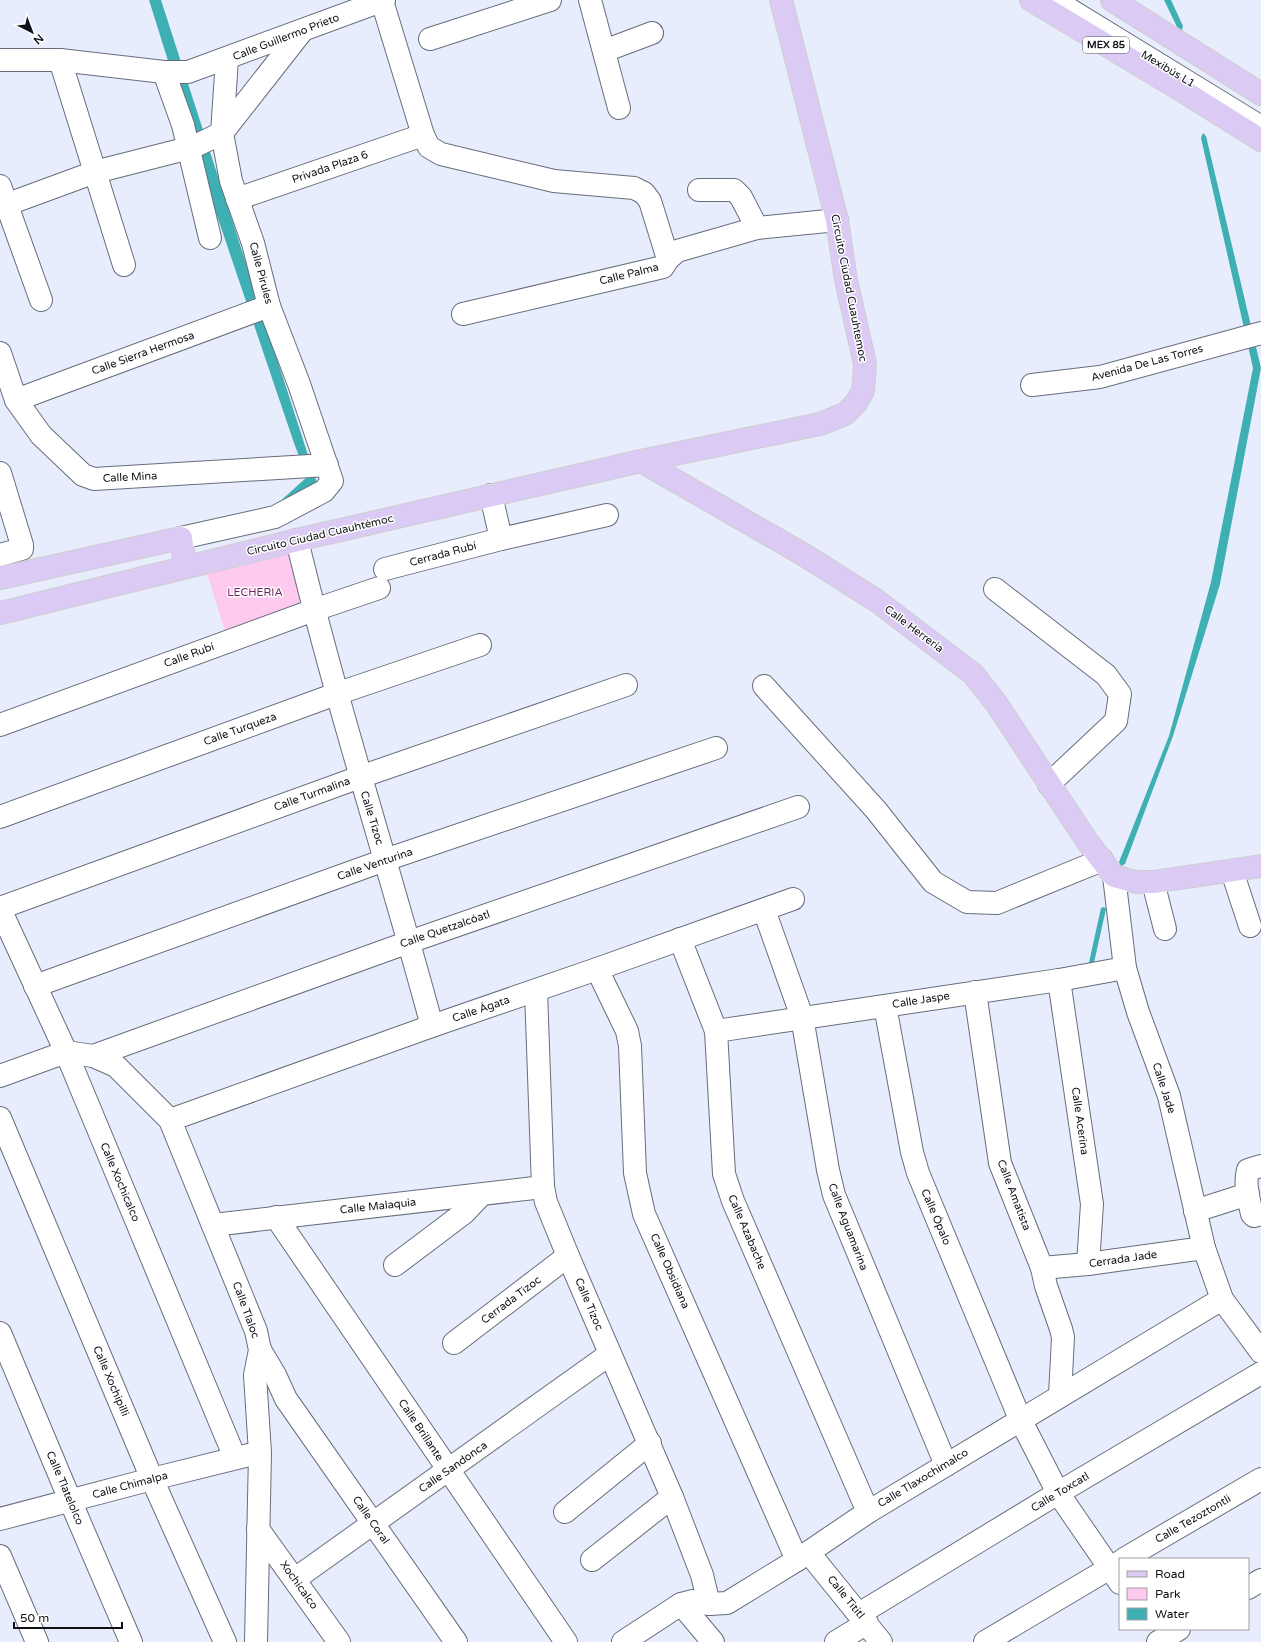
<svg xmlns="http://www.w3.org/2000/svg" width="1261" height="1642" font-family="'Varela Round',sans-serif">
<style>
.green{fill:#fec9ee}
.water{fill:#3eafb3}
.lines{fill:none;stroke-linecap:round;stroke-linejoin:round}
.minor-casing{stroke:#676d7b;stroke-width:24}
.major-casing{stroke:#cfcfd0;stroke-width:24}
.minor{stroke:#fff;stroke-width:22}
.major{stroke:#dacaf4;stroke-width:22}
.labels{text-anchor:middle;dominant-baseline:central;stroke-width:3;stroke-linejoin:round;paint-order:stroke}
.shield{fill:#fff;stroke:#56585c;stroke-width:1}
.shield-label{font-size:10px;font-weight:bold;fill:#0e1016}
.street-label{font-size:11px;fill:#0e1016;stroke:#fff}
.park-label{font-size:11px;fill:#6f235f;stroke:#fff}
</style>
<rect width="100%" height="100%" fill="#e7edfd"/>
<polygon class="green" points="295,544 314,612 229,644 204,564"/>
<g class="water">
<polygon points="149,0 161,0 318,486 266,514 307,477 294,443 209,192"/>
<polygon points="1164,0 1171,0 1183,26 1182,30 1178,29"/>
<polygon points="1203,133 1206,136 1261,368 1220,584 1173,736 1125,864 1121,866 1119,862 1169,736 1211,582 1253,368 1201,138"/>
<polygon points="1104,907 1106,909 1093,967 1088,967 1101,908"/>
</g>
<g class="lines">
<defs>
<g id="minor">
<polyline points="590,0 619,108"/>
<polyline points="1054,0 1261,127"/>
<polyline points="382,1 423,135 429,147 441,154 554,181 634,188 644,193 650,201 668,259"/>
<polyline points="430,39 550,0"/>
<polyline points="604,51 652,33"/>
<polyline points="0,60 60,60 164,72 188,72 384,0"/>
<polyline points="60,60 124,265"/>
<polyline points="164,72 183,125 210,238"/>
<polyline points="0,186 41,300"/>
<polyline points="699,190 734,190 741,197 757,228"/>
<polyline points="237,199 423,135"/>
<polyline points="8,204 95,172 193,147 222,133 302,31"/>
<polyline points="463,314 663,267 668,259 677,251 757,228 837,220"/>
<polyline points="0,353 16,400 41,435 83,475 94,479 327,465"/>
<polyline points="1032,385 1100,377 1261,333"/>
<polyline points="16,400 269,306"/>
<polyline points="0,473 22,545 22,549 0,555"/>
<polyline points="491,495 501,539"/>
<polyline points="181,538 275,517 324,491 332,481 299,384 269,306 253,243 231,181 222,133 227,59"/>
<path d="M297,540c39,163 91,323 135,486"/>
<polyline points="385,569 501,539 607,515"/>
<polyline points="995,589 1106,675 1120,694 1116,721 1049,784"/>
<polyline points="764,686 876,810 933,882 967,902 997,903 1102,860"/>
<polyline points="0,725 314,610 379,588"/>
<polyline points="0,817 336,694 480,645"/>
<polyline points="1232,871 1250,926"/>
<polyline points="1114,876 1125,968 1138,1012 1169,1096 1204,1248 1222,1299 1261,1352"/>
<polyline points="1153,882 1165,929"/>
<polyline points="0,908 360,777 626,685"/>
<polyline points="0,909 66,1052 235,1458"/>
<polyline points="764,910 802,1017 828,1170 834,1195 946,1465"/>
<polyline points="680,939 716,1031 724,1174 733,1201 868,1512"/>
<polyline points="597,969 627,1031 630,1046 635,1173 644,1214 797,1560"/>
<polyline points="1059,980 1092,1204 1088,1264"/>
<polyline points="35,986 385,860 716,748"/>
<polyline points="536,991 543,1187 546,1202 568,1256 672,1497 702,1575 709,1604"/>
<polyline points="975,992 1000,1163 1042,1268 1046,1286 1061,1329 1063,1337 1060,1395"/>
<polyline points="885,1006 912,1152 918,1173 1020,1419 1058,1493 1120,1583"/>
<polyline points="716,1031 1059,980 1125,968"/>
<polyline points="93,1056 409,942 798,807"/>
<polyline points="0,1076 66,1052 93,1056 116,1066 170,1120 256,1331 260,1350 255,1375 260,1453 256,1642"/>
<polyline points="0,1118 152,1479 225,1642"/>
<polyline points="170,1120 432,1026 597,969 793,899"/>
<path d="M1261,1166l-13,4c-4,14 1,30 4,44l2,2 7,-2"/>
<polyline points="1195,1211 1248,1194"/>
<polyline points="276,1217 566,1642"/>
<polyline points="213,1225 543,1187"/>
<polyline points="395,1265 464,1213 481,1195"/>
<polyline points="1042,1268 1088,1264 1204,1248"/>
<polyline points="0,1333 70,1500 131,1642"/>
<polyline points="454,1343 568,1256"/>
<polyline points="260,1350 275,1375 286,1399 456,1642"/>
<polyline points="565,1512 650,1443"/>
<polyline points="0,1519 152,1479 249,1455"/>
<polyline points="258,1529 339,1642"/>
<polyline points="809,1553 881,1642"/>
<polyline points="0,1556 37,1642"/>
<polyline points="1124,1559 1261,1479"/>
<polyline points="592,1560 672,1497"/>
<polyline points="295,1579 610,1354"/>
<polyline points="1248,1588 1261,1580"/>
<polyline points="681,1604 713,1642"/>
<polyline points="859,1614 1058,1493 1261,1373"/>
<polyline points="623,1642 681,1604 692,1601 709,1604 727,1603 797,1560 868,1512 1222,1299"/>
<polyline points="836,1642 867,1623"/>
<polyline points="985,1642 1120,1562"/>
<polyline points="1158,1642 1179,1629"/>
</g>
<g id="major">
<polyline points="1031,0 1181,90 1261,140"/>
<polyline points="1112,0 1261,94"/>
<polyline points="641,461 806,556 877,601 973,674 996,703 1087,841 1114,876 1136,882 1153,882 1261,866"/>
<polyline points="0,578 181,538 185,567"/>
<polyline points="0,613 297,540 641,461 820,424 845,414 856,403 863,391 865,364 846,280 837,220 781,0"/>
</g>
</defs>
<use href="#minor" class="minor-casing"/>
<use href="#major" class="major-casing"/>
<use href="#minor" class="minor"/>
<use href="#major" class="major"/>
</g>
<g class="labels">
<rect class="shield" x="1083" y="37" width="46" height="16" rx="3"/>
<g class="shield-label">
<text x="1106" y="45">MEX 85</text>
</g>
<g class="street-label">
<text transform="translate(286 37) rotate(-21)">Calle Guillermo Prieto</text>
<text transform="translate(1168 69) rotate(31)">Mexibús L1</text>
<text transform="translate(330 167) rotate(-19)">Privada Plaza 6</text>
<text transform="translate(261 273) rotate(75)">Calle Pirules</text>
<text transform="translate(629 274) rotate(-14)">Calle Palma</text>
<text transform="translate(849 288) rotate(79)">Circuito Ciudad Cuauhtemoc</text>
<text transform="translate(143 353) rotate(-20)">Calle Sierra Hermosa</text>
<text transform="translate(1147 363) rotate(-15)">Avenida De Las Torres</text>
<text transform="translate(130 477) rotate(-3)">Calle Mina</text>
<text transform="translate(320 535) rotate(-13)">Circuito Ciudad Cuauhtémoc</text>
<text transform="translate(443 554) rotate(-15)">Cerrada Rubí</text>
<text transform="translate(914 629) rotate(37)">Calle Herrería</text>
<text transform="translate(189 655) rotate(-20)">Calle Rubí</text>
<text transform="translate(240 729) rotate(-20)">Calle Turqueza</text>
<text transform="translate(312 794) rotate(-20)">Calle Turmalina</text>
<text transform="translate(372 818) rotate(73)">Calle Tizoc</text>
<text transform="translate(375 864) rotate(-19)">Calle Venturina</text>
<text transform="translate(445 929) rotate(-19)">Calle Quetzalcóatl</text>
<text transform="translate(921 1000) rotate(-9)">Calle Jaspe</text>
<text transform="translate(481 1009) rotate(-19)">Calle Ágata</text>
<text transform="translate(1164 1088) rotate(72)">Calle Jade</text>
<text transform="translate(1080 1121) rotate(82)">Calle Acerina</text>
<text transform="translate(120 1182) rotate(67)">Calle Xochicalco</text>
<text transform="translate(1014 1195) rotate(69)">Calle Amatista</text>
<text transform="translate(378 1206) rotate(-6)">Calle Malaquia</text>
<text transform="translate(936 1217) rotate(67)">Calle Ópalo</text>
<text transform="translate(848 1227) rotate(69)">Calle Aguamarina</text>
<text transform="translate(747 1232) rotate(67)">Calle Azabache</text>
<text transform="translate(1123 1259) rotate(-8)">Cerrada Jade</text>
<text transform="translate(670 1271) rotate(66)">Calle Obsidiana</text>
<text transform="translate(511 1300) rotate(-37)">Cerrada Tizoc</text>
<text transform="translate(589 1304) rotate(67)">Calle Tizoc</text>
<text transform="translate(246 1310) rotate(70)">Calle Tlaloc</text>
<text transform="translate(111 1381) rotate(67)">Calle Xochipilli</text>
<text transform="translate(421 1430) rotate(56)">Calle Brillante</text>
<text transform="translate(453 1467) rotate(-35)">Calle Sandonca</text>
<text transform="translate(923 1478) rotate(-31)">Calle Tlaxochimalco</text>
<text transform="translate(130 1485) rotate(-15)">Calle Chimalpa</text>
<text transform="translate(65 1488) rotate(67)">Calle Tlatelolco</text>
<text transform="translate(1060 1492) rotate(-31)">Calle Toxcatl</text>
<text transform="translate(1193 1519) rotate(-30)">Calle Tezoztontli</text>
<text transform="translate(371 1520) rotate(55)">Calle Coral</text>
<text transform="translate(299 1585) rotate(54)">Xochicalco</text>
<text transform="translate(846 1597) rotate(51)">Calle Tititl</text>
</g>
<g class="park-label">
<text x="255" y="592">LECHERIA</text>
</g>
</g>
<rect x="1119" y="1558" width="130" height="72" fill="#ffffff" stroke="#9f9fa2"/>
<rect x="1127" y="1571" width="20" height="6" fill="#dacaf4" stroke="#9f9fa2"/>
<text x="1155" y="1578" font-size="12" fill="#0e1016">Road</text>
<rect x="1127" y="1588" width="20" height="12" fill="#fec9ee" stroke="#9f9fa2"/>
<text x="1155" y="1598" font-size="12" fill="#0e1016">Park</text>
<rect x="1127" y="1608" width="20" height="12" fill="#3eafb3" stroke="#9f9fa2"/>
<text x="1155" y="1618" font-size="12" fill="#0e1016">Water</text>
<g transform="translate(32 32) rotate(138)" stroke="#ffffff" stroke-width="3" paint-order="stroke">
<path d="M0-3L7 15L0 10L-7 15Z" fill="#0e1016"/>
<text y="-6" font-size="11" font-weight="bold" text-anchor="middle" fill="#0e1016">N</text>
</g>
<path d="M14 1622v6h108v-6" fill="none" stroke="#0e1016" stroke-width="2"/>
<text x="20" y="1622" font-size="12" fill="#0e1016" stroke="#ffffff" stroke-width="3" paint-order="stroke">50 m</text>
</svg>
